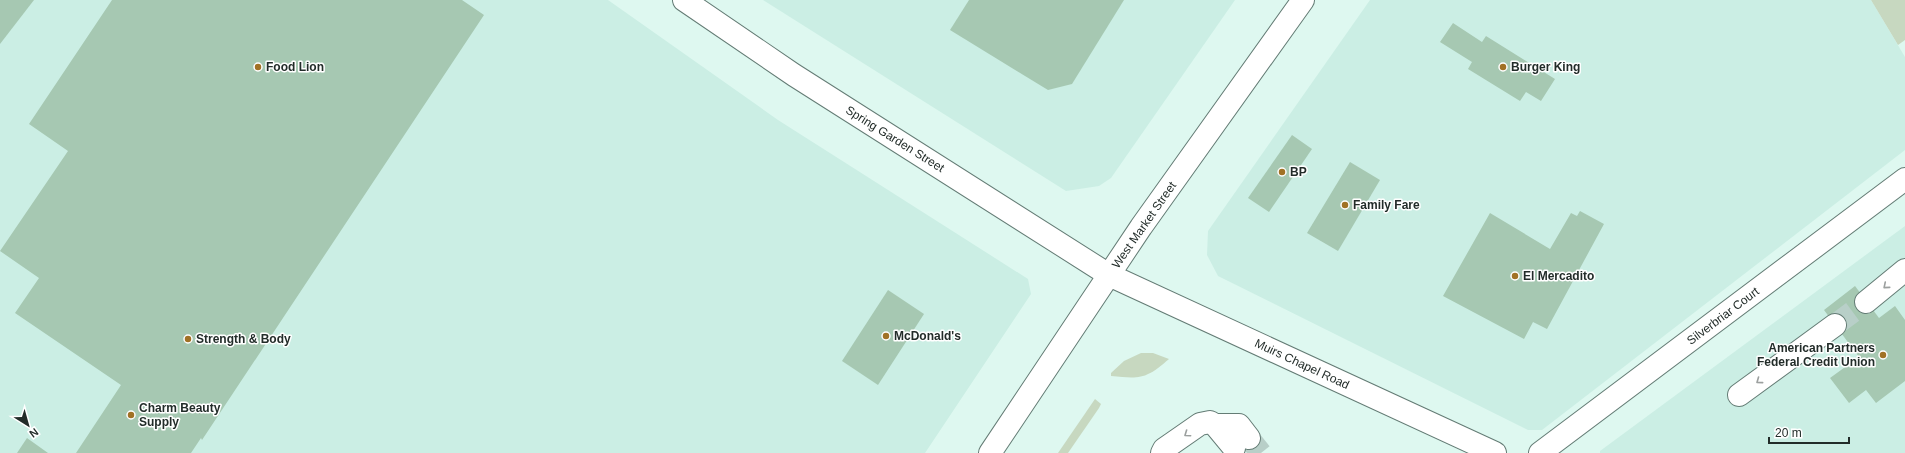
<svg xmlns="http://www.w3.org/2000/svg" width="1905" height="453" font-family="Helvetica,sans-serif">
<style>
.built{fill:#cbeee4}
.green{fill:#c7d8c0}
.building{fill:#a6c8b2}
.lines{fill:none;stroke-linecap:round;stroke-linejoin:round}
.minor-tunnel{stroke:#b8cfc8;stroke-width:22;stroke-dasharray:22 11;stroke-linecap:butt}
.minor-casing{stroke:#647c75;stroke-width:24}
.major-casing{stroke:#647c75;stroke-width:24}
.minor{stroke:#fff;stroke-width:22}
.major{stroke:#fff;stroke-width:22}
.oneway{stroke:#9ca09f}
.poi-dot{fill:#a17125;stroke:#fff;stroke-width:1.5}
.labels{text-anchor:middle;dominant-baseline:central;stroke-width:3;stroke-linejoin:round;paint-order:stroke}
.poi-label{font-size:12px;font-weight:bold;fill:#222c29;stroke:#fff;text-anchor:start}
.street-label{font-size:12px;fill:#222c29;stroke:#fff}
</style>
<rect width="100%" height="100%" fill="#def8f0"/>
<g class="built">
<polygon points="0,0 608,0 778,120 1028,279 1031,294 925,453 0,453"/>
<polygon points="763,0 1235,0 1111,178 1099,186 1066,191"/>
<polygon points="1370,0 1871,0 1905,57 1905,150 1542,430 1528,430 1218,276 1207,255 1208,231"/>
<polygon points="1905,226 1905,453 1600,453 1600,451"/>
</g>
<g class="green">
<polygon points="1871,0 1905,0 1905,40 1898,45"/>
<path d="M1141,353h12l16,6c-23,20 -28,20 -58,17v-3l13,-12z"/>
<polygon points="1095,399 1101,404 1099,408 1068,453 1058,453"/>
</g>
<g class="building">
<polygon points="0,0 34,0 0,44"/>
<polygon points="112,0 462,0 484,15 202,440 201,438 191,453 76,453 121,385 15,313 39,278 0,251 68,151 29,124"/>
<polygon points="969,0 1124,0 1072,84 1048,90 950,30"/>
<polygon points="1453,23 1482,42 1486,36 1555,79 1541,101 1526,92 1520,101 1468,69 1472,62 1440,42"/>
<polygon points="1292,135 1312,149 1269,212 1248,198"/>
<polygon points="1350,162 1380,180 1338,251 1307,233"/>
<polygon points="1580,211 1604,224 1547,329 1533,322 1524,339 1443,296 1490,213 1550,249 1571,213 1577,216"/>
<polygon points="1855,286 1879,318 1895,306 1905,320 1905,381 1876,403 1866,390 1849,403 1830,378 1859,357 1824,310"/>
<polygon points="888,290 924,314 878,385 842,361"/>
<polygon points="27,438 48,453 17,453"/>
</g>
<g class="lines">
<g class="minor-tunnel">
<polyline points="1835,325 1866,302"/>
<polyline points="1249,438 1261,453"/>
</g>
<defs>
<g id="minor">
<polyline points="1866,302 1905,270"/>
<polyline points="1739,395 1835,325"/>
<polyline points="1215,425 1239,425 1249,438"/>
<polyline points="1162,453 1164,449 1200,424 1210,422 1215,425 1234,448"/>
<polyline points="1540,453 1905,179"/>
</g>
<g id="major">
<polyline points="684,0 794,75 1109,275 1495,453"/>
<polyline points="990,453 1141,227 1303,0"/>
</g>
</defs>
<use href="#minor" class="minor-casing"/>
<use href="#major" class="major-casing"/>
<use href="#minor" class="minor"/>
<use href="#major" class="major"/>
</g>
<defs><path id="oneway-chevron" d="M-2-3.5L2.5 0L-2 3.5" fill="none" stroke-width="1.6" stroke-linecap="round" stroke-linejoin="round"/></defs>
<g class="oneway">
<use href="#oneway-chevron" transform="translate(1886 286) rotate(140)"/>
<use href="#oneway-chevron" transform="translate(1759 381) rotate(144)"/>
<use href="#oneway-chevron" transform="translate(1187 434) rotate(145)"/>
</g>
<g class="poi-dot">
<circle cx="258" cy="67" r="4"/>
<circle cx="1503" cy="67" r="4"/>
<circle cx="1282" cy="172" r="4"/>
<circle cx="1345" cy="205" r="4"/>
<circle cx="1515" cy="276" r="4"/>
<circle cx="886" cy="336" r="4"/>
<circle cx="188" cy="339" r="4"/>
<circle cx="1883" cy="355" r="4"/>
<circle cx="131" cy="415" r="4"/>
</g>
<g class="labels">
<g class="poi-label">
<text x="266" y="67">Food Lion</text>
<text x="1511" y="67">Burger King</text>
<text x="1290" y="172">BP</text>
<text x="1353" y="205">Family Fare</text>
<text x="1523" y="276">El Mercadito</text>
<text x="894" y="336">McDonald's</text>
<text x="196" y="339">Strength &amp; Body</text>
<text x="1875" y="348" text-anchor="end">American Partners<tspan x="1875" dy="14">Federal Credit Union</tspan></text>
<text x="139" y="408">Charm Beauty<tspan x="139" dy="14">Supply</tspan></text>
</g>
<g class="street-label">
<text transform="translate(895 139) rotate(32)">Spring Garden Street</text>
<text transform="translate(1144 225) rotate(-55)">West Market Street</text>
<text transform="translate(1723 316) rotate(-37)">Silverbriar Court</text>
<text transform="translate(1302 364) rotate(25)">Muirs Chapel Road</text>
</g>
</g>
<g transform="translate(28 425) rotate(143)" stroke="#ffffff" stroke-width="3" paint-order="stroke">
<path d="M0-3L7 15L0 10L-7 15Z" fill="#222c29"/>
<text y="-6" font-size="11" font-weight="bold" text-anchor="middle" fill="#222c29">N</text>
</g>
<path d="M1769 437v6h80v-6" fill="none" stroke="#222c29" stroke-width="2"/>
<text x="1775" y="437" font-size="12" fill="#222c29" stroke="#ffffff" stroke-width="3" paint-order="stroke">20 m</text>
</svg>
